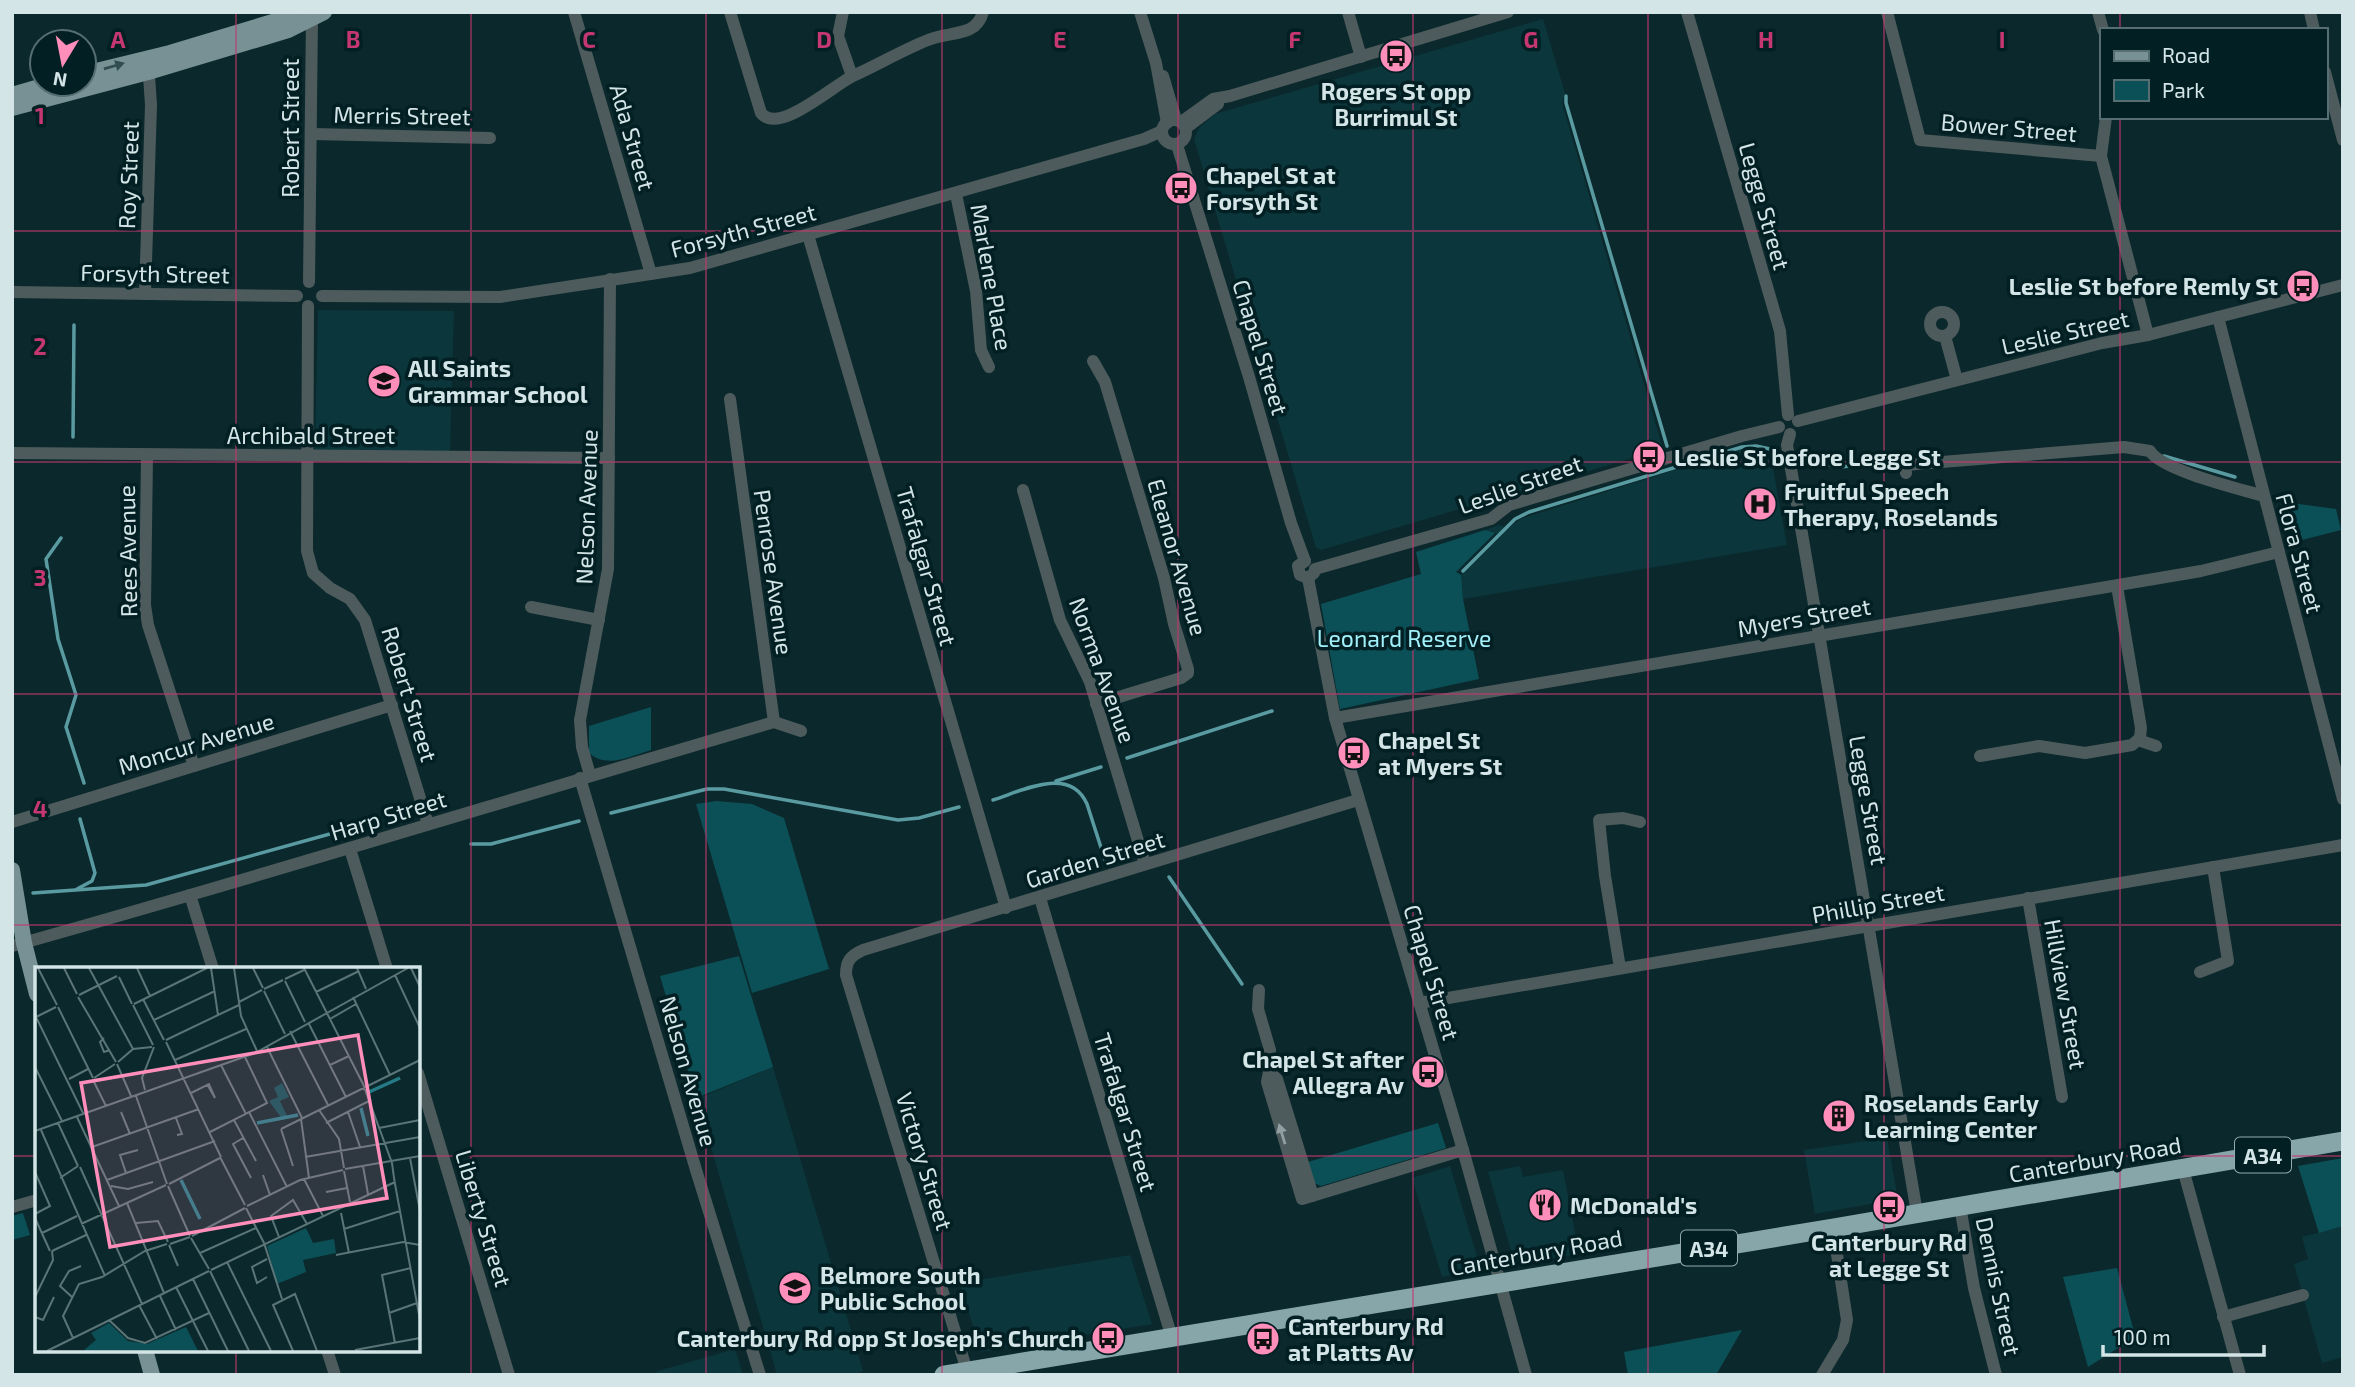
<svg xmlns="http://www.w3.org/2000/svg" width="2355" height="1387" font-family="'Exo 2',sans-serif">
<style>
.built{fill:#0b363b}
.green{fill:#0c5057}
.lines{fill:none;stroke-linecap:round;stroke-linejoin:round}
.stream{stroke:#5a9ba2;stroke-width:3.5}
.minor{stroke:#4e5b5c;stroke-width:12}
.major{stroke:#779194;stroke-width:16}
.highway{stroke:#87a6aa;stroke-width:19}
.oneway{fill:#314d50}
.oneway2{fill:#91a0a2}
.grid{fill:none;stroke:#c53770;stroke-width:2;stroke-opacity:0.55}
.labels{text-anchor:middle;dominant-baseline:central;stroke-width:7;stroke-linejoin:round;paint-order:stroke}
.shield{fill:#021f23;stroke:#95aaac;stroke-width:2}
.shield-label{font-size:21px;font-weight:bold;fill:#d4e5e7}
.poi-label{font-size:23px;font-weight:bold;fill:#d4e5e7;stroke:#021f23;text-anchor:start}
.street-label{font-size:23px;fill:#d4e5e7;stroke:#021f23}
.park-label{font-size:23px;fill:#a1f0fa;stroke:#021f23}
.inset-river{fill:none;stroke:#257b85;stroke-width:3.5}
.inset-road{fill:none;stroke:#5b7477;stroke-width:2}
.view{fill:#ff8eba;fill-opacity:0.15;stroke:#ff8eba;stroke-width:3.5}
.inset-edge{fill:none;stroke:#d4e5e7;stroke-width:3.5}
.grid-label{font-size:23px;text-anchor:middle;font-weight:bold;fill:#c53770;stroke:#021f23;stroke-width:7;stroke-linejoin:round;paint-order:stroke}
</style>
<rect width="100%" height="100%" fill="#0b292c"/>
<g class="built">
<polygon points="1543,19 1565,93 1562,103 1663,449 1321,550 1316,548 1194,139 1199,128 1215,114"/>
<polygon points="318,310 454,311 450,452 315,450"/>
<polygon points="1744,448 1770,452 1787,545 1463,599 1461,575 1502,535 1485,530 1499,525 1508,528 1520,519"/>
<polygon points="773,1067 863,1371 852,1375 777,1375 697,1099"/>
<polygon points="1887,1138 1898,1199 1815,1214 1804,1150"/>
<polygon points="1450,1166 1481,1270 1442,1277 1412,1178"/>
<polygon points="1520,1166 1523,1177 1563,1170 1579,1254 1515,1264 1488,1172"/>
<polygon points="2343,1226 2343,1357 2322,1363 2294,1264 2308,1259 2302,1237"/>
<polygon points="1130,1255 1152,1324 981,1352 960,1283"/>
<polygon points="735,1349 743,1375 653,1375 658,1371"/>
</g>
<g class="green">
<polygon points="2284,502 2336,509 2341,530 2294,542"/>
<polygon points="1485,530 1495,533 1456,572 1461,575 1463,599 1479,679 1340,709 1321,604 1421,574 1416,552"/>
<path d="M651,707v43c-20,6 -44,19 -62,3v-27z"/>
<polygon points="716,801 752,804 784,818 829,969 752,993 696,804"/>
<polygon points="739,956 773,1067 696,1098 660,976"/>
<polygon points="1438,1123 1446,1148 1321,1186 1314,1183 1308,1162"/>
<polygon points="2343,1158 2343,1226 2319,1233 2298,1166"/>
<polygon points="23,1213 30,1235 12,1240 12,1216"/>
<polygon points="2117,1268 2137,1343 2118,1348 2088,1367 2063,1277"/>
<polygon points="1742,1330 1716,1375 1628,1375 1624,1352"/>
</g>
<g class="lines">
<g class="stream">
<polyline points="1566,96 1566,103 1667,446"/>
<polyline points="73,437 74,325"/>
<polyline points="2164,456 2235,477"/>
<polyline points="1809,460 1837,467 1868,465"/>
<polyline points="61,538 46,559 58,639 76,695 66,727 84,783"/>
<polyline points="1463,571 1515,519 1529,512 1742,447 1756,446 1770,449"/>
<polyline points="1127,758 1272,711"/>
<polyline points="1056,781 1101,767"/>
<path d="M993,800c29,-9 77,-35 94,4l18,56"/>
<polyline points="611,813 707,789 724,789 898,820 919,818 959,807"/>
<polyline points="471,844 491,844 579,821"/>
<polyline points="1169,877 1242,984"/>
<polyline points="77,889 92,881 95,873 80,819"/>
<polyline points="33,893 146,885 355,827"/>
</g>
<g class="minor">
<polyline points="574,12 651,274"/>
<path d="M730,12l31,101c18,23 73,-29 94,-38 24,-11 48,-25 73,-35 14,-6 29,-5 42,-11 8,-4 11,-10 13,-17"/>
<polyline points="843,12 838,36 852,76"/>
<polyline points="1140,12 1156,63 1167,123"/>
<polyline points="1348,12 1361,57"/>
<polyline points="1687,12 1780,331 1788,415"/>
<polyline points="1887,12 1920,140 2101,156"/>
<polyline points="2098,12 2103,30"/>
<polyline points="2310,12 2314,30"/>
<polyline points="2325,72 2343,140"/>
<polyline points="1163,76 1176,120"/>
<polyline points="2106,117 2101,156 2148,335"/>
<circle cx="1174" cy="132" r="12"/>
<polyline points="1181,122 1213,99 1230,96 1508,12"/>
<polyline points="1186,128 1218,104"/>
<polyline points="312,134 490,138"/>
<polyline points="1177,145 1249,377 1291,523 1305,561"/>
<polyline points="956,194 976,291 981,350 989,367"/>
<polyline points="808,235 1006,908"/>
<polyline points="309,282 312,16"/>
<polyline points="12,292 297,296"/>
<polyline points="145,294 151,105 149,76 145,64"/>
<polyline points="322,296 500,297 690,268 1144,139 1162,131"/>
<polyline points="308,306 307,551 313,573 330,588 350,599 365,620 428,824"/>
<circle cx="1942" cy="324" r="12"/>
<polyline points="2218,317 2343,799"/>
<polyline points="1945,336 1957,380"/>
<polyline points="1093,361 1105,382 1164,578 1174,624 1188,669 1188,673 1181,678 1096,704"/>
<polyline points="730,399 774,722"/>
<polyline points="1798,421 2102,343 2148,335 2343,285"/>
<polyline points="1790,434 1787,445 1917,1213"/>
<polyline points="12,453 609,458"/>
<polyline points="147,455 145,605 148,625 194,766"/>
<path d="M1906,473l-1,-8 219,-18 26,4c11,19 90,38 114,45"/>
<polyline points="1023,490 1060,620 1090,682 1145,864"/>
<polyline points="1305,561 1298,566 1300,575 1308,578 1314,573"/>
<polyline points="1315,569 1491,519 1509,505 1742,436 1779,427"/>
<polyline points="1308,578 1335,718 1463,1150 1526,1375"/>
<polyline points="531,607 599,620"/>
<polyline points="1335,718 2201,571 2279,552"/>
<polyline points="774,722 801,731"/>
<polyline points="2138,740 2156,746"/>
<polyline points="1980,756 2039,746 2085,753 2132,745 2140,738 2141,728 2117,586"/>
<polyline points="590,775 582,747 580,720 608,569 610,279"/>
<polyline points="580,778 696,1170 760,1375"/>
<polyline points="12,822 392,705"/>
<polyline points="350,849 387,969"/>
<polyline points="190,895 213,969"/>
<polyline points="1040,898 1172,1338"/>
<polyline points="2028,898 2062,1097"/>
<path d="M12,946c255,-71 508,-150 762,-224"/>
<polyline points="1620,968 1605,876 1599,820 1623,818 1640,822"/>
<polyline points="2200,972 2228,961 2213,867"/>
<polyline points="1259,990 1258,1009 1270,1050 1269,1072"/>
<polyline points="1419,1003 2343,845"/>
<polyline points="418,1073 509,1375"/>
<polyline points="2183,1169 2240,1375"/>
<polyline points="1313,1196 1277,1079 1269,1072 1267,1082 1302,1199 1463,1150"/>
<polyline points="1960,1206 1974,1288 1996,1375"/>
<polyline points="12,1207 37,1200"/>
<polyline points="2223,1317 2303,1295"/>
<polyline points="327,1350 335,1375"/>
<path d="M967,1371l-121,-396c0,-14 4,-19 17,-25l495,-150"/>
<polyline points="1822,1375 1843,1340 1847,1320 1833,1228"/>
</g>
<g class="major">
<polyline points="84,74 170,53 286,18 308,17"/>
<polyline points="12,95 50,84"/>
<polyline points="12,108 148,72 265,37 288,30 324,12"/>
<polyline points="12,870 24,943 37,994"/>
<polyline points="145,1350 152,1375"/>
</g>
<polyline class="highway" points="944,1375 1833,1228 2343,1141"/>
</g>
<defs><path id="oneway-solid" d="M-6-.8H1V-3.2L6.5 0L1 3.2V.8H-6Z" transform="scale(1.75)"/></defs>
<use class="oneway" href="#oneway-solid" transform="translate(114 66) rotate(-16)"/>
<use class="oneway2" href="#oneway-solid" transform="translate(1282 1134) rotate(-107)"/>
<path class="grid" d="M236,12v957M471,12v1363M706,12v1363M942,12v1363M1178,12v1363M1413,12v1363M1648,12v1363M1884,12v1363M2120,12v18M2120,117v1258M12,231h2331M12,462h2331M12,694h2331M12,925h2331M12,1156h25M418,1156h1925M236,1350v25"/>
<defs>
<symbol id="bus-disc" viewBox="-11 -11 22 22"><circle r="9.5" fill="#ff8eba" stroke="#021f23"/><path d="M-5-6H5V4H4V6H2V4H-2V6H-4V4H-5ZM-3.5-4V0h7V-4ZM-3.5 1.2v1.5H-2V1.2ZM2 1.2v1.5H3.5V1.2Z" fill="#111"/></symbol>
<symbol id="school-disc" viewBox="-11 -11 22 22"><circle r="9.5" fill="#ff8eba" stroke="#021f23"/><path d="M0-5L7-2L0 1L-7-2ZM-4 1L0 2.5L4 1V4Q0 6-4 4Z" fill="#111"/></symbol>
<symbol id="hospital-disc" viewBox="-11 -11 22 22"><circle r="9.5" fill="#ff8eba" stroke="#021f23"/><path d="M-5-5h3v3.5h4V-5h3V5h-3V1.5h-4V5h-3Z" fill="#111"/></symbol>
<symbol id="building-disc" viewBox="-11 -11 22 22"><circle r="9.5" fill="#ff8eba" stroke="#021f23"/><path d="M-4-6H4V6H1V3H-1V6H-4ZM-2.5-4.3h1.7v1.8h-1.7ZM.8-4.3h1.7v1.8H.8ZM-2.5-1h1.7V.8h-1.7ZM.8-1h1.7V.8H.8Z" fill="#111"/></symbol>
<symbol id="restaurant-disc" viewBox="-11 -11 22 22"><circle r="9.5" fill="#ff8eba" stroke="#021f23"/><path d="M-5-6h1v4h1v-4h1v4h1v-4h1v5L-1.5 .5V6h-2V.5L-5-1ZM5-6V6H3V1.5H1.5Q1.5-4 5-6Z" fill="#111"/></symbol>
</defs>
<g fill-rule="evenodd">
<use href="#bus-disc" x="1377" y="37" width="38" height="38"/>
<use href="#bus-disc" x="1162" y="169" width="38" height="38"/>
<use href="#bus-disc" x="2284" y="267" width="38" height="38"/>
<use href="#school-disc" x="365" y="362" width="38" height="38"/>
<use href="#bus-disc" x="1630" y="438" width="38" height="38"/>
<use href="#hospital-disc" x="1741" y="485" width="38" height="38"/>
<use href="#bus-disc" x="1335" y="734" width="38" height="38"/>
<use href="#bus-disc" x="1409" y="1053" width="38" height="38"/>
<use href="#building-disc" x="1820" y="1097" width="38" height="38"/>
<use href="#restaurant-disc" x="1526" y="1186" width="38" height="38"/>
<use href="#bus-disc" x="1870" y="1188" width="38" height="38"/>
<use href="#school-disc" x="776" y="1269" width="38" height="38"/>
<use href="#bus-disc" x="1089" y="1319" width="38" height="38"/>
<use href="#bus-disc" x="1244" y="1320" width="38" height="38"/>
</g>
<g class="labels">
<g class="shield">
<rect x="2235" y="1137.5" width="56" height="35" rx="5"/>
<rect x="1681" y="1230.5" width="56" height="35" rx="5"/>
</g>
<g class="shield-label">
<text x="2263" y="1155">A34</text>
<text x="1709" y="1248">A34</text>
</g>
<g class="poi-label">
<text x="1396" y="91" text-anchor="middle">Rogers St opp<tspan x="1396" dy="26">Burrimul St</tspan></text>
<text x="1206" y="175">Chapel St at<tspan x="1206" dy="26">Forsyth St</tspan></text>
<text x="2278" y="286" text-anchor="end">Leslie St before Remly St</text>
<text x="408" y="368">All Saints<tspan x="408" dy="26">Grammar School</tspan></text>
<text x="1674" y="457">Leslie St before Legge St</text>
<text x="1784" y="491">Fruitful Speech<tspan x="1784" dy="26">Therapy, Roselands</tspan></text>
<text x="1378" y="740">Chapel St<tspan x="1378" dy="26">at Myers St</tspan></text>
<text x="1404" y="1059" text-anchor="end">Chapel St after<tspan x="1404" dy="26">Allegra Av</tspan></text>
<text x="1864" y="1103">Roselands Early<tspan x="1864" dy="26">Learning Center</tspan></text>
<text x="1570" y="1205">McDonald's</text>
<text x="1889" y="1242" text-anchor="middle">Canterbury Rd<tspan x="1889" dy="26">at Legge St</tspan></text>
<text x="820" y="1275">Belmore South<tspan x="820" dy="26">Public School</tspan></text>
<text x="1288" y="1326">Canterbury Rd<tspan x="1288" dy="26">at Platts Av</tspan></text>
<text x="1084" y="1338" text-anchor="end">Canterbury Rd opp St Joseph's Church</text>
</g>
<g class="street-label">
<text transform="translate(402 115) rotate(1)">Merris Street</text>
<text transform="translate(2009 127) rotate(5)">Bower Street</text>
<text transform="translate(290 128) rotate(-90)">Robert Street</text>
<text transform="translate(633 137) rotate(74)">Ada Street</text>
<text transform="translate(128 175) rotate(-88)">Roy Street</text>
<text transform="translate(1765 206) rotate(74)">Legge Street</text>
<text transform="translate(743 230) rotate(-15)">Forsyth Street</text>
<text transform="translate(155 273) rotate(1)">Forsyth Street</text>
<text transform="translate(992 277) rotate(80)">Marlene Place</text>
<text transform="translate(2065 332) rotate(-13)">Leslie Street</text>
<text transform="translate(1261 347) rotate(73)">Chapel Street</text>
<text x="311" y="435">Archibald Street</text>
<text transform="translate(1520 484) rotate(-20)">Leslie Street</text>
<text transform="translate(586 507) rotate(-88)">Nelson Avenue</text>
<text transform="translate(127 551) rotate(-91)">Rees Avenue</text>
<text transform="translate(2300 553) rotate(75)">Flora Street</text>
<text transform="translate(1178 557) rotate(74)">Eleanor Avenue</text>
<text transform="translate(927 566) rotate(74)">Trafalgar Street</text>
<text transform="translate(774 572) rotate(82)">Penrose Avenue</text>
<text transform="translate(1804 617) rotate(-10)">Myers Street</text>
<text transform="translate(1103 670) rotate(70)">Norma Avenue</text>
<text transform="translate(410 694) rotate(73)">Robert Street</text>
<text transform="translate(196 743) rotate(-17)">Moncur Avenue</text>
<text transform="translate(1869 800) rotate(80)">Legge Street</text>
<text transform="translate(388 815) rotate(-17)">Harp Street</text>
<text transform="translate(1095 859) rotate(-17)">Garden Street</text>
<text transform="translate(1878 903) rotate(-10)">Phillip Street</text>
<text transform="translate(1432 972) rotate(73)">Chapel Street</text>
<text transform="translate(2066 994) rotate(80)">Hillview Street</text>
<text transform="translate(689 1071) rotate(74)">Nelson Avenue</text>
<text transform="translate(1126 1112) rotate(73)">Trafalgar Street</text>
<text transform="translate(2095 1159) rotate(-10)">Canterbury Road</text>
<text transform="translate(925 1161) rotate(73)">Victory Street</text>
<text transform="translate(484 1218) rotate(73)">Liberty Street</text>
<text transform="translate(1536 1252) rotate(-10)">Canterbury Road</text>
<text transform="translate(1999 1286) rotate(78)">Dennis Street</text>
</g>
<g class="park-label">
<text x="1404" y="638">Leonard Reserve</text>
</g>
</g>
<g transform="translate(35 967)">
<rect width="385" height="385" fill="#0b292c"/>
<path d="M247,116l7,14 -9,4 8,17 -6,1 -13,-18 9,-4 -4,-9zM271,261l7,15 21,-4 2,14 -33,7 3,12 -29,12 -10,-38zM74,356l19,18 19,3 39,-17 12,24h-112l-2,-1 12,-10 -5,-7z" fill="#0c5057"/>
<path class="inset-river" d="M334,125l31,-14M326,141l7,28M222,156l41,-8M146,213l19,39"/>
<path class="inset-road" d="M3,1l19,37M29,1l13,26M54,1l44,81M102,1l13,28M176,1l7,47M199,1l7,48 16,35M218,1l10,20M269,1l59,116 29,79 3,22M322,1l9,21M376,1l9,19M360,8l25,53M84,10l13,27M250,12l19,-9M250,14l20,41M229,22l19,-9M229,24l21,43M281,25l43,-21M44,28l38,-19M43,30l38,65M318,30l37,78M108,32l21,41M204,35l23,-12M99,37l73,-36M98,38l20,40M23,40l35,71M0,48l48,98M1,50l20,-10M295,52l26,-15M119,53l61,-29M274,57l37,73M255,64l38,74M69,71l-4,4 4,10 6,-2M131,73l73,-35M131,75l55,115M232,80l35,71M140,93l71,-31M83,95l15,-13 19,-2M82,97l14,32M186,98l25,49M295,98l19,-9M0,100l27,54M59,111l21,-14M34,112l19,-10M58,113l13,26M110,123l-3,-12 12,-31M156,126l18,-9 6,14 -8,-14M101,129l31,88M284,143l20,29 5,29M86,145l9,22M214,145l38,75M313,145l12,35M42,150l42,89M141,151l6,16 -5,1M266,152l8,59M199,153l22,41M23,156l20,43M291,156l43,-22M344,161l41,-8M246,162l139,-69M246,162l12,37M6,163l64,146M0,164l220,-78 153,-85M175,165l57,-29 -22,-46M208,171l-10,6 18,34M57,180l107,-38M185,190l25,48M270,190l115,-20M375,191l10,53M356,194l29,-5M328,199l5,28M45,200l62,137M310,202l46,-8M309,204l6,31M0,205l15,34 -15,8M91,206l-6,-18 18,-5M228,208l7,20M25,211l18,-12M269,212l19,37M72,213l108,-39M134,217l51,-26M360,217l25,136M76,219l17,3 25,-7M133,219l22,50M291,225l21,-4M92,236l37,90M212,239l53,-26 43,-10M211,241l18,35 18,56M306,246l8,40M0,251l15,33M101,256l22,-2 10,21M46,257l85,-39M309,262l56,-18M7,266l35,-17M157,269l53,-28M244,270l-8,-21 22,-16 14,24M156,271l18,31M135,277l20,-7M134,278l9,21M17,284l34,-16M165,286l56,-25M301,288l67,-13 17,3M192,295l44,89M176,303l184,-88M175,304l39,80M232,310l-10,6 -5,-16 15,-8M158,312l35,72M141,320l32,64M125,329l16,34M0,330l18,-37 -1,-9M37,330l-12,-11 9,-15 12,-5M104,338l18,34M354,346l28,-10M0,350l8,3 11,-23M74,353l19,18 17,5 64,-30M38,371l-10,-22 16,-32 23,-7 43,-26 22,-7M360,376l-13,-68 29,-7M320,383l65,-12M12,384l162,-80M258,384l-20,-46 22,-11 22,57"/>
<path class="view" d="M323,68l29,163 -277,49 -29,-164z"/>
<rect width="385" height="385" class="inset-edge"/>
</g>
<g class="grid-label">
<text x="118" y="48">A</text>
<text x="353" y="48">B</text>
<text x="589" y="48">C</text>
<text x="824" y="48">D</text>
<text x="1060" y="48">E</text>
<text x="1295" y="48">F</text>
<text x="1531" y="48">G</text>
<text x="1766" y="48">H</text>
<text x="2002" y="48">I</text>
<text x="40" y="124">1</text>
<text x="40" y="355">2</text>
<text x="40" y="586">3</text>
<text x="40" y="817">4</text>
</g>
<rect width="2355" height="1387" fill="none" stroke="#d4e5e7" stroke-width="28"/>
<rect x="2100" y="28" width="228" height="91" fill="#021f23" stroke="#566e71" stroke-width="2"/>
<rect x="2114" y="51" width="35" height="10" fill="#779194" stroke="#566e71" stroke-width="2"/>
<text x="2162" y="63" font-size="21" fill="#d4e5e7">Road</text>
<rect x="2114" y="80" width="35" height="21" fill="#0c5057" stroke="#566e71" stroke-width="2"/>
<text x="2162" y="98" font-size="21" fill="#d4e5e7">Park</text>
<g transform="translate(63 63) rotate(190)"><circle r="33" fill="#021f23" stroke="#566e71" stroke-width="2"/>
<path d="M0-5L12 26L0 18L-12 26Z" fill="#ff8eba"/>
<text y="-10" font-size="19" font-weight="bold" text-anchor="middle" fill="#d4e5e7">N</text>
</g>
<path d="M2103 1345v10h161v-10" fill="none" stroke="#d4e5e7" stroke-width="3.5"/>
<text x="2114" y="1345" font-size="21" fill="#d4e5e7" stroke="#021f23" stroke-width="5" paint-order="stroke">100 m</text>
</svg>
